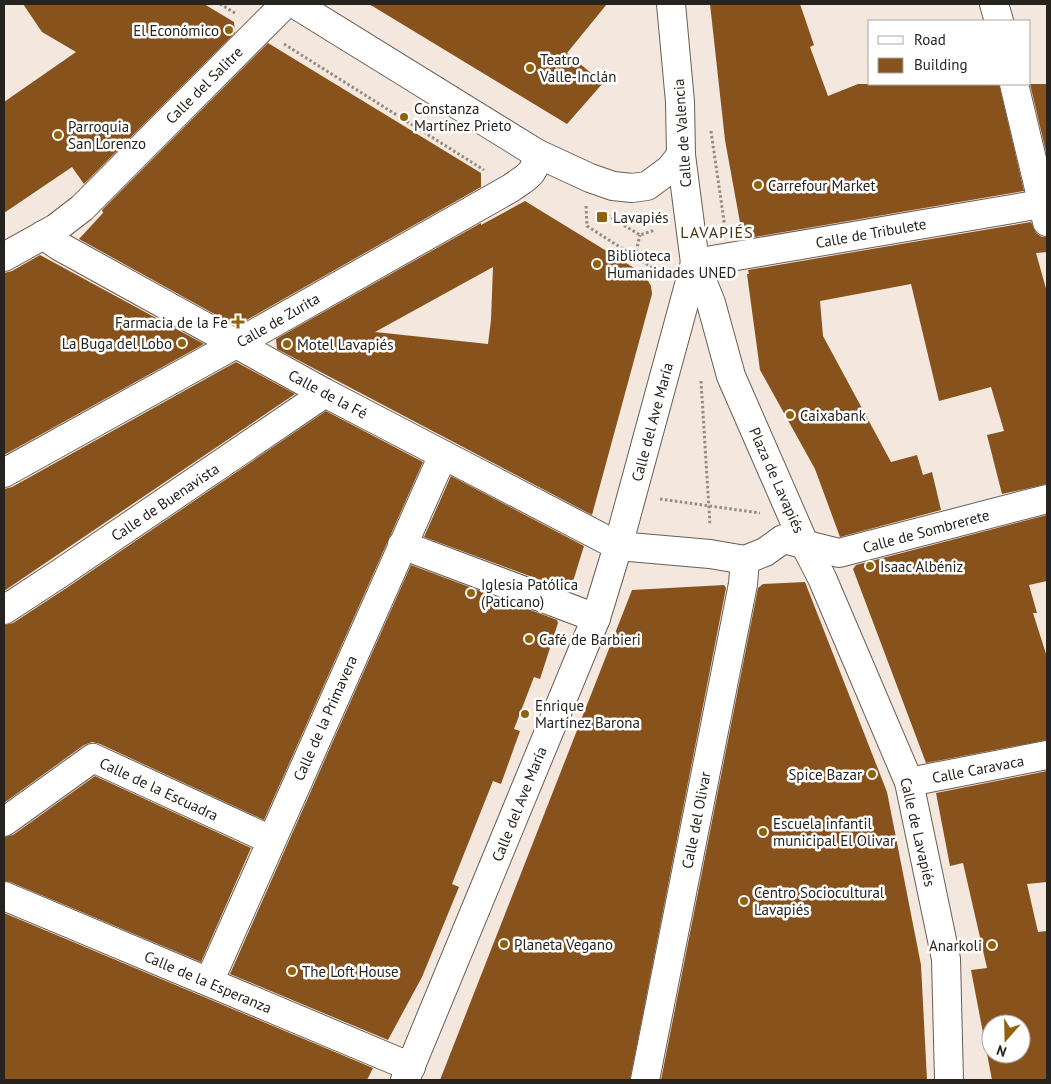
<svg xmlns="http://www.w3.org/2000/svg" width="1051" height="1084" font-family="'PT Sans',sans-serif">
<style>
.building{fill:#88521d;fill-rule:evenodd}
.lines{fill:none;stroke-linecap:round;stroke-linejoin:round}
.minor-casing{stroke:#695e55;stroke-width:30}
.path{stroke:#948b84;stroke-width:3;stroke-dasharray:2.5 2.5;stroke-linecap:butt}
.minor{stroke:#fff;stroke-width:28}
.poi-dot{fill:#90620c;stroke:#fff;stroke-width:2}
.labels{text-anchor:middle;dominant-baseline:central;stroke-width:5;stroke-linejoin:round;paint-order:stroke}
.poi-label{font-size:15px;fill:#27231f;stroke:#fff;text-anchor:start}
.street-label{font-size:15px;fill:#27231f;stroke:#fff}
.neighbourhood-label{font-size:16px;letter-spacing:1px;fill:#4c3511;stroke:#fff}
</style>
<rect width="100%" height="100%" fill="#f4e7dd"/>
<g class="building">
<polygon points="23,4 204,4 234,22 235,33 84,184 72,167 4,213 4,102 76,52 42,32"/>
<polygon points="369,4 607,4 567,53 603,83 567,124"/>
<polygon points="710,4 800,4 814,45 810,47 828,96 858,84 999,84 1024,191 743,239 725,140"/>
<polygon points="268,43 481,173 481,187 236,326 79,239 103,213 102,210"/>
<polygon points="1030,84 1047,84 1047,156"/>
<path d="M525,201l119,73 7,12 1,8 -60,221 -315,-166 -1,-10 205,-116v2zM493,267l-2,53 -3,24 -113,-12z"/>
<polygon points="1031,222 1036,233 1042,237 1047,237 1047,252 1036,253 1047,292 1047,484 1002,494 987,435 1004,431 991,387 939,401 911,284 820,301 823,336 891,462 917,455 923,475 932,472 941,510 840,537 815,469 760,370 747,274 749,274 748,270"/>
<polygon points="40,255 204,344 4,455 4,273 12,271"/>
<polygon points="236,362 295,394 4,591 4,489 12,487"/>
<polygon points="326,411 423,462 264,820 100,744 92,742 84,745 4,803 4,625 13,623 68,587"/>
<polygon points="451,476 584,546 570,591 424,537"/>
<polygon points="1047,515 1047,581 1029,585 1037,613 1033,613 1047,657 1047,740 926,763 853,569 856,565"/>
<polygon points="411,565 557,620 558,623 540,679 534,677 514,729 520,731 501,784 493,781 452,884 459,887 422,977 388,1040 230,974"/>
<polygon points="805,582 887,792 921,965 927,1080 661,1080 758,588 763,584"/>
<polygon points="724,585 726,588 630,1080 440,1080 632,590"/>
<path d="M1047,771v111l-20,2 11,48 9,-1v149h-55l-21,-110 16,-2 -24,-105 -13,3 -14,-73zM991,1024h30v30h-30z"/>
<polygon points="95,776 251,848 201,962 10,882 4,881 4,837 13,835"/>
<polygon points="4,913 373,1068 367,1080 4,1080"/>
</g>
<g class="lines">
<defs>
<g id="minor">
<polyline points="295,4 536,153 590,178 613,186 632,188 647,186 670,169 681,155"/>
<polyline points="671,4 680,102 681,155 695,263 711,303 731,376 804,543 822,578 909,782 946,959 949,1080"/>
<polyline points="994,4 999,21"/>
<polyline points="1014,84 1047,222"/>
<polyline points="43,235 59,246 325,393 618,546 710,554 745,560 765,552 783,539 839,553 1047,499"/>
<polyline points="4,257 56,228 82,208 285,4"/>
<polyline points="695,263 1047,203"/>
<path d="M4,473l232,-129 275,-156c15,-11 26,-14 25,-35"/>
<polyline points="402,545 596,618"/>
<polyline points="4,610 59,574 325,393"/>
<polyline points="909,782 1047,755"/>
<polyline points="4,822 93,758 271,840"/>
<polyline points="4,896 411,1067"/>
<polyline points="209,982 443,455"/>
<polyline points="405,1080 596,618 618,546 695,263"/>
<polyline points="645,1080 743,584 745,560"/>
</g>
</defs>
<use href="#minor" class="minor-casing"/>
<g class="path">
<polyline points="220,4 235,13"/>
<polyline points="284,44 484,170"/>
<polyline points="711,131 725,228"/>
<polyline points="586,206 587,226 662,274"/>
<polyline points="607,215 640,235 655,230"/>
<polyline points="635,256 640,235"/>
<polyline points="701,381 710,525"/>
<polyline points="660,499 760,513"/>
</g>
<use href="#minor" class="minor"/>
</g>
<g class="poi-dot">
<circle cx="229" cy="30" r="5"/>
<circle cx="530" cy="68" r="5"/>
<circle cx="404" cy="117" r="5"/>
<circle cx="58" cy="135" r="5"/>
<circle cx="758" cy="185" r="5"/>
<rect x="596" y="211" width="12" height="12" rx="2.5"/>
<circle cx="597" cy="264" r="5"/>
<path d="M235.5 314.5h5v5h5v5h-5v5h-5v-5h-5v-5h5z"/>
<circle cx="182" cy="343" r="5"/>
<circle cx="287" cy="344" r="5"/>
<circle cx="790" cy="415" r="5"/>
<circle cx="870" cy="566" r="5"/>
<circle cx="471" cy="593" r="5"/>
<circle cx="529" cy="639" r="5"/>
<circle cx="525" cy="714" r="5"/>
<circle cx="872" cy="774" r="5"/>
<circle cx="763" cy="832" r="5"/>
<circle cx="744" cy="901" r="5"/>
<circle cx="504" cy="944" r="5"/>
<circle cx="992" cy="945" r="5"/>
<circle cx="292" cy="971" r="5"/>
</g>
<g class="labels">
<g class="poi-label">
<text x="219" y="30" text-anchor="end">El Económico</text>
<text x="540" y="59">Teatro<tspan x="540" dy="17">Valle-Inclán</tspan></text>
<text x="414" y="108">Constanza<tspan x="414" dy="17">Martínez Prieto</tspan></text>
<text x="68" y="126">Parroquia<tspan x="68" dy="17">San Lorenzo</tspan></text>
<text x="768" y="185">Carrefour Market</text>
<text x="613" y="217">Lavapiés</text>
<text x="607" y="255">Biblioteca<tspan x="607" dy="17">Humanidades UNED</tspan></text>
<text x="228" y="322" text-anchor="end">Farmacia de la Fe</text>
<text x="172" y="343" text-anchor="end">La Buga del Lobo</text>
<text x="297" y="344">Motel Lavapiés</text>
<text x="800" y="415">Caixabank</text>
<text x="880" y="566">Isaac Albéniz</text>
<text x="481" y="584">Iglesia Patólica<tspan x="481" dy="17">(Paticano)</tspan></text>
<text x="539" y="639">Café de Barbieri</text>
<text x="535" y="705">Enrique<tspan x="535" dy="17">Martínez Barona</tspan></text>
<text x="862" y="774" text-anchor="end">Spice Bazar</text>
<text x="773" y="823">Escuela infantil<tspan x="773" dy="17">municipal El Olivar</tspan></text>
<text x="754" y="892">Centro Sociocultural<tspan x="754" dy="17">Lavapiés</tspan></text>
<text x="514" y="944">Planeta Vegano</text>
<text x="982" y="945" text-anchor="end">Anarkoli</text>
<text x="302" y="971">The Loft House</text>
</g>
<g class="street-label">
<text transform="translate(204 85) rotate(-45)">Calle del Salitre</text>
<text transform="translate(682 133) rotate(-94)">Calle de Valencia</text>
<text transform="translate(871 233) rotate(-10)">Calle de Tribulete</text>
<text transform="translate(278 320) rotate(-30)">Calle de Zurita</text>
<text transform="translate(328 394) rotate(28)">Calle de la Fé</text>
<text transform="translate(652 422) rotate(-75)">Calle del Ave María</text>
<text transform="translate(777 480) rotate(66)">Plaza de Lavapiés</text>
<text transform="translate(165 502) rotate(-34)">Calle de Buenavista</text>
<text transform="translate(926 531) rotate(-15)">Calle de Sombrerete</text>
<text transform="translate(325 718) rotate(-66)">Calle de la Primavera</text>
<text transform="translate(978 769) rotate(-11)">Calle Caravaca</text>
<text transform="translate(159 789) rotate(25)">Calle de la Escuadra</text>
<text transform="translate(519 804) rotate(-68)">Calle del Ave María</text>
<text transform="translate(696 820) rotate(-79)">Calle del Olivar</text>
<text transform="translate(918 832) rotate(77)">Calle de Lavapiés</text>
<text transform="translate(208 982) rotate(23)">Calle de la Esperanza</text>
</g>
<g class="neighbourhood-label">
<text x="717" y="232">LAVAPIÉS</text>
</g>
</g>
<rect width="1051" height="1084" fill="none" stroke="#27231f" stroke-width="10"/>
<rect x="868" y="20" width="162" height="65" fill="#ffffff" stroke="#a9a7a5"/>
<rect x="878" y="36" width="25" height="8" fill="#ffffff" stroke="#a9a7a5"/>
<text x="914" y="45" font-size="15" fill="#27231f">Road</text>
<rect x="878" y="58" width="25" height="15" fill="#88521d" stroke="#a9a7a5"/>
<text x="914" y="70" font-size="15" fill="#27231f">Building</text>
<g transform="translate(1006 1039) rotate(200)"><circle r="24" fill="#ffffff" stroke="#a9a7a5"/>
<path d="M0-4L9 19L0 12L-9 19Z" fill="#90620c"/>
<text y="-8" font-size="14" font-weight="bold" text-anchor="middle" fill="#27231f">N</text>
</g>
</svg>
